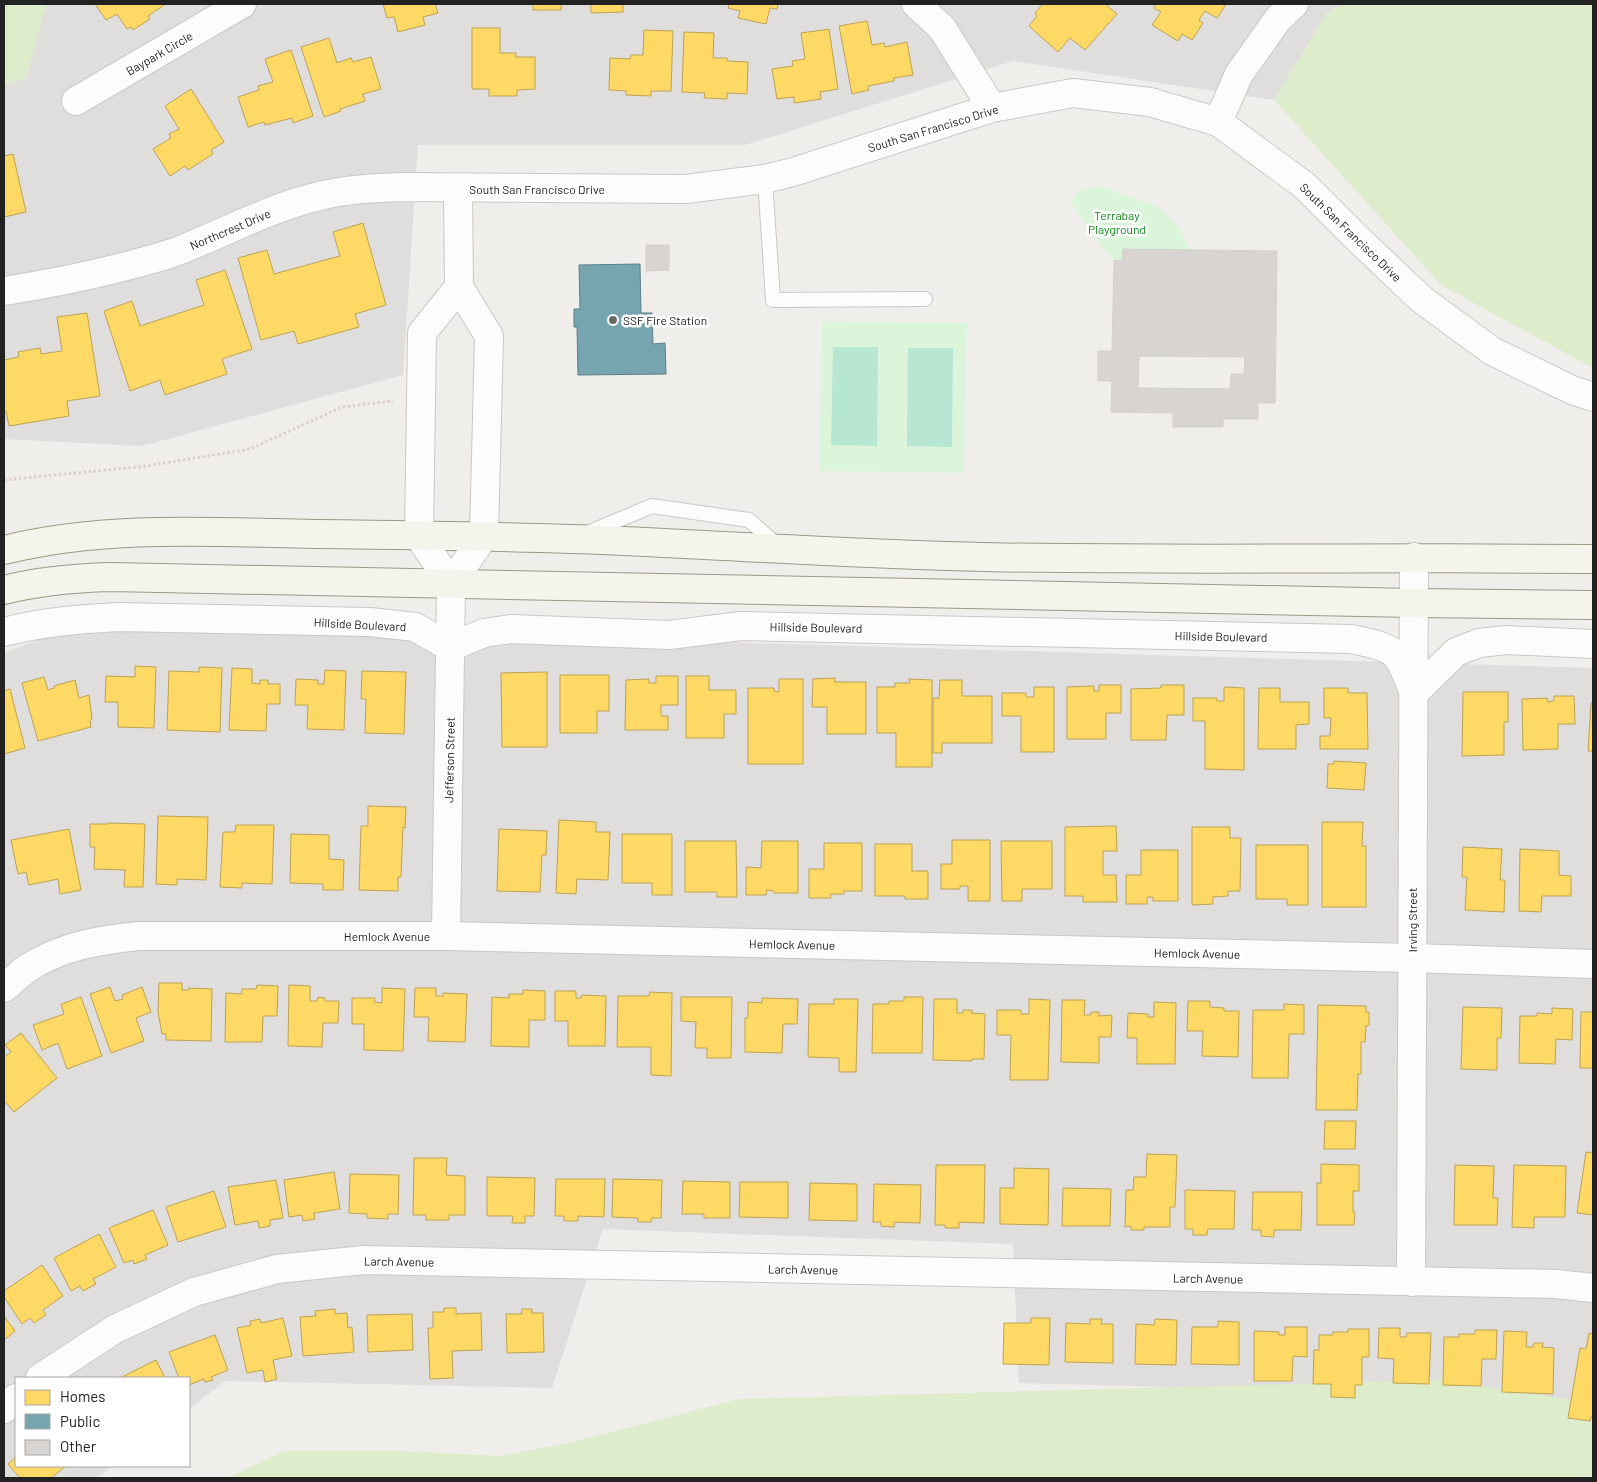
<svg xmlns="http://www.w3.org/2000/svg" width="1597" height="1482" font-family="Barlow,sans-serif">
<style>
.residential{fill:#dfdedc}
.grass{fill:#ddeccb}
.park{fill:#daf5da}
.pitch{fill:#b7e6d2}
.homes{fill:#ffd966;stroke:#bda252}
.public{fill:#76a5af;stroke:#5d7e85}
.building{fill:#d7d4d2;stroke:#d3d0cc;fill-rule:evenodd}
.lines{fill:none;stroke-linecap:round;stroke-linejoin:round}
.service-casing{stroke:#c9c8c7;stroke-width:16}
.minor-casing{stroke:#c9c8c7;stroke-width:30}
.secondary-casing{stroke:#999a82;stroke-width:30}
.path{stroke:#dccecd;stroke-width:3;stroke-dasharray:2.5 2.5;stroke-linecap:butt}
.service{stroke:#fdfcfc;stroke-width:14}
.minor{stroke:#fdfcfc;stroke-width:28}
.secondary{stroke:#f4f4ed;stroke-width:28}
.poi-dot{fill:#6a6968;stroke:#fff;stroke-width:2}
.labels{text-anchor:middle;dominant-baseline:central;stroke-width:5;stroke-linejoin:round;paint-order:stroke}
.street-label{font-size:12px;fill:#222;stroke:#fff}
.park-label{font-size:12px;fill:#0c8416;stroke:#fff}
.poi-label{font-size:12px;fill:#222;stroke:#fff;text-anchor:start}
</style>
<rect width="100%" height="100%" fill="#f0eeeb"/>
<g class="residential">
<polygon points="46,4 1343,4 1327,13 1274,100 1013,61 745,145 418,145 403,375 142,446 4,439 4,85 26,78"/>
<polygon points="182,626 1593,668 1593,1409 1562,1398 1019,1383 1013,1244 603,1229 552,1388 225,1381 189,1409 189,1378 16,1378 16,1466 113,1466 97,1478 4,1478 4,653 43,638"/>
</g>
<g class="grass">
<polygon points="4,4 46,4 26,78 4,85"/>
<polygon points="1343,4 1593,4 1593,368 1441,285 1274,100 1327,13"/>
<polygon points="1439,1380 1580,1401 1593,1406 1593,1478 227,1478 284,1451 400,1451 501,1456 577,1441 739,1399"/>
</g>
<g class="park">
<polygon points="1100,186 1159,207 1179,227 1190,250 1123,249 1122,261 1114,260 1102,247 1071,203 1078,190"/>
<polygon points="822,321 967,323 964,473 819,471"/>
</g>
<g class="pitch">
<polygon points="833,347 878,347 877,446 831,445"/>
<polygon points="908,348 953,348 952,447 907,446"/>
</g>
<g class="homes">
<polygon points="95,4 162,4 164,5 148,16 150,19 133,30 131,27 127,29 117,14 106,20"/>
<polygon points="383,4 435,4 438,13 423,17 425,25 398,32 394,17 387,18"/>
<rect x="533" y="4" width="28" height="6"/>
<polygon points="591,4 623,4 623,12 591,13"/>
<polygon points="729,4 778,4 777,9 770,8 766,24 738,18 740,11 728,8"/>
<polygon points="1043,4 1105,4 1117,14 1085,50 1070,38 1058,52 1029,26 1037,16 1035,13"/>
<polygon points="1156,4 1226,4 1217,18 1205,11 1199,20 1203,23 1192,40 1182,34 1178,41 1152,25 1161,12 1154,8"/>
<polygon points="867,21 872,45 884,43 885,47 907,42 913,75 894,78 894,81 868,86 869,90 852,94 839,26"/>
<polygon points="472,28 500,28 500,53 516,53 516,57 535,57 535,89 517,90 517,96 489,96 489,89 472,89"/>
<polygon points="829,29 838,89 820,92 821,99 794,103 794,97 777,99 772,69 793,66 792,61 805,59 801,33"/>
<polygon points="644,30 673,31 671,91 651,91 651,96 626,95 626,91 609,90 610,58 630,59 631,55 643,55"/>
<polygon points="684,32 714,33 713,58 727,58 727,61 748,62 747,94 727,93 727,99 704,98 705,93 682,92"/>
<polygon points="329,38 337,63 351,58 353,62 371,57 381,89 363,94 365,101 340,109 341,111 324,117 301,47"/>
<polygon points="291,50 313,116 293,123 292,118 265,125 264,122 248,127 238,97 259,90 258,86 273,82 265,59"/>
<polygon points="191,89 224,142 211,150 213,154 188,170 185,166 170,176 153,149 171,138 169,134 179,129 165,106"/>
<polygon points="13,154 26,212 4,217 4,156"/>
<polygon points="363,223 386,305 355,314 359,327 298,344 294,331 261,340 238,258 267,250 274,274 340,256 333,232"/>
<polygon points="225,270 252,349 222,359 227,374 165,395 160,380 130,391 104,311 132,301 140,326 204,305 196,280"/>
<polygon points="87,313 100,396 67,401 69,416 9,426 6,411 4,411 4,360 19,357 18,352 40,348 41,354 62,351 57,317"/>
<polygon points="135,666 156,667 154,728 118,727 118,702 105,702 106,676 135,677"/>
<polygon points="199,667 222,668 220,732 167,730 169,671 199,672"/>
<polygon points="232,668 252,669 252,683 260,684 260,680 268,680 268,684 280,684 280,704 267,704 266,731 229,730"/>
<polygon points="325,670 346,671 344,730 307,729 308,705 295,705 296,679 318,680 318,684 324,684"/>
<polygon points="362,671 406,672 404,734 365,733 366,699 361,699"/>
<polygon points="547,672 547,747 502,747 501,673"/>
<polygon points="560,675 609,675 609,711 597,711 597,733 560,733"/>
<polygon points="656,676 678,676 678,705 661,705 661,716 668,716 668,730 625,730 626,680 649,679 649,683 656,683"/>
<polygon points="686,676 709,676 709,690 736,690 736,714 724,714 724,738 686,738"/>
<polygon points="44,677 48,690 54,688 54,686 75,680 79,698 89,695 92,719 90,720 91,727 38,741 22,683"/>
<polygon points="835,678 835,682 866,682 866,734 827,734 827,707 812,707 813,679"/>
<polygon points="779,679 803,679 803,764 748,764 748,688 774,688 774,691 779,692"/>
<polygon points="909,679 932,680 932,767 896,767 896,733 877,733 877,687 895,687 895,683 910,683"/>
<polygon points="940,680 962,680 962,696 992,696 992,743 942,743 942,753 933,753 933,698 939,698"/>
<polygon points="1099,685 1121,685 1121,713 1106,713 1106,739 1067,739 1067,687 1094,686 1094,691 1099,691"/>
<polygon points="1161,685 1184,685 1184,715 1167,715 1166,740 1131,740 1131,689 1161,688"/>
<polygon points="1034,687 1054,687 1054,752 1021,752 1021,716 1002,716 1002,693 1026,693 1026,697 1034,697"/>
<polygon points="1224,687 1244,688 1244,770 1205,769 1205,721 1193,721 1193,698 1217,698 1217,701 1224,701"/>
<polygon points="1259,688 1280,688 1280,702 1309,702 1309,724 1296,725 1296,749 1258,749"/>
<polygon points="1324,688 1348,688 1348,693 1367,693 1368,749 1320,749 1320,736 1330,736 1331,718 1324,718"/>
<polygon points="10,689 25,748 4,754 4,691"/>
<polygon points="1463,692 1508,692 1508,722 1504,722 1504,755 1462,756"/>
<polygon points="1554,696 1574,696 1575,724 1558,724 1558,749 1523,750 1522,699 1547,698 1548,702 1554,701"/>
<polygon points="1591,703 1593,703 1593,751 1588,751"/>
<polygon points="1334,761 1366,763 1364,790 1327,788 1328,764 1334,764"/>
<polygon points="368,806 406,807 405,828 403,827 401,877 398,877 398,891 359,890 361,826 368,826"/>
<polygon points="158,816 208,817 206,880 177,879 177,885 156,884"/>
<polygon points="559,820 596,822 596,832 610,832 608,880 577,879 576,894 556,893"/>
<polygon points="1322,822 1363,822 1362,846 1366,846 1366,907 1322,907"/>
<polygon points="108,823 145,824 143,887 124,887 125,870 94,869 95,847 90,847 90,824 108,824"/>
<polygon points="236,825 274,825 272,884 242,883 242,888 220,887 223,832 235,832"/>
<polygon points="1116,826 1117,851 1103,851 1103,875 1116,875 1117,902 1083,902 1083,896 1065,896 1065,827"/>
<polygon points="1192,827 1230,827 1230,838 1241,838 1240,891 1228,891 1228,896 1213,897 1213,904 1192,905"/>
<polygon points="69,829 81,890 60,894 58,879 29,885 26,872 18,874 11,840"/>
<polygon points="499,829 547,831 546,855 542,855 540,892 497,891"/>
<polygon points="291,834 329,835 329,859 344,860 343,890 323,890 323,884 290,883"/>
<polygon points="622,834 672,834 672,895 652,895 652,883 622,883"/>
<polygon points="952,840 990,840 990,901 968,901 968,886 960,886 960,889 941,889 941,864 952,864"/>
<polygon points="685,841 736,841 737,897 717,897 717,892 685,892"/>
<polygon points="762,841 798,841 798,893 774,893 774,891 767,890 766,895 746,895 746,867 761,868"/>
<polygon points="1001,841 1052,841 1052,889 1022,889 1022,901 1002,901"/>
<polygon points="824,843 862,843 862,891 844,891 844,894 830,894 831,898 809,898 809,869 824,869"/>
<polygon points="875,844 912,844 912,871 928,871 928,899 905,899 905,896 875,896"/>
<polygon points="1256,845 1308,845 1308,905 1287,905 1287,899 1256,899"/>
<polygon points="1463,847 1502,849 1500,880 1505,880 1504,912 1465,910 1467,877 1462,877"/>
<polygon points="1520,849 1559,851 1559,875 1571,876 1571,896 1542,896 1541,912 1519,911"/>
<polygon points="1141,850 1178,850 1178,901 1153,901 1153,897 1147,897 1147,904 1126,904 1126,875 1141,875"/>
<polygon points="159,983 182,983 182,990 189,990 189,988 212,989 211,1041 166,1040 166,1034 162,1034 158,1012"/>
<polygon points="257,985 278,986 277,1016 263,1016 262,1042 225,1042 226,993 242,994 242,989 256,989"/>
<polygon points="289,985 310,986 310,1001 317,1001 318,997 325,998 325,1001 339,1001 338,1023 323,1023 322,1047 288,1046"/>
<polygon points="110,987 115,1001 123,999 122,995 142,987 151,1012 136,1018 144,1041 111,1053 90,994"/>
<polygon points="382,988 405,989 403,1051 364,1050 364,1024 352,1024 352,998 375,998 374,1002 382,1003"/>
<polygon points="415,988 436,988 436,996 443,996 443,993 467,994 465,1042 428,1041 429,1017 414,1017"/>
<polygon points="523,990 545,991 545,1020 529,1020 529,1047 491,1046 492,997 509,998 509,994 523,994"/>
<polygon points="555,991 576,991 576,998 581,998 582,995 606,996 605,1046 568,1046 568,1021 555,1021"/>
<polygon points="650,992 672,993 671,1076 651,1075 651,1047 617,1047 618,996 649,996"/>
<polygon points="81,997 102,1056 67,1069 58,1043 42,1050 33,1025 64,1014 61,1004"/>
<polygon points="681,997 732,997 731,1058 707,1058 707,1048 695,1048 696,1022 681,1021"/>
<polygon points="904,997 923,997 922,1053 872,1053 873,1004 889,1004 889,1001 904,1001"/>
<polygon points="762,998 798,999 797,1024 783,1024 782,1053 745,1052 745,1018 748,1018 748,1002 762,1003"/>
<polygon points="834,999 858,999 856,1072 839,1072 839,1058 808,1057 809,1004 834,1004"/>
<polygon points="934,999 957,999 957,1013 963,1013 963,1010 972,1010 972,1013 985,1014 984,1059 972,1059 972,1061 933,1060"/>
<polygon points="1029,999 1050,1000 1048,1080 1010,1080 1011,1035 997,1035 997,1010 1021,1010 1021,1014 1029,1014"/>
<polygon points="1062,1000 1085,1000 1084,1015 1091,1015 1091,1012 1099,1012 1099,1016 1112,1015 1111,1037 1099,1037 1099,1063 1061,1062"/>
<polygon points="1188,1001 1210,1001 1210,1007 1224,1008 1224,1011 1239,1011 1238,1057 1202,1056 1203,1031 1187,1031"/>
<polygon points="1154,1002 1176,1003 1175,1064 1137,1064 1137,1038 1127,1038 1128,1013 1148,1014 1148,1017 1154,1017"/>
<polygon points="1284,1004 1304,1005 1304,1034 1289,1034 1288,1078 1252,1078 1253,1010 1284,1010"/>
<polygon points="1318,1005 1366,1006 1366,1012 1369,1012 1369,1025 1366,1026 1365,1042 1361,1042 1361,1074 1358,1074 1357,1110 1316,1110"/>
<polygon points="1463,1007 1502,1008 1501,1038 1497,1038 1497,1070 1461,1069"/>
<polygon points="1552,1008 1573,1009 1572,1040 1556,1039 1555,1064 1519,1063 1520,1016 1537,1016 1537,1013 1552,1014"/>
<polygon points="1581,1012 1593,1012 1593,1068 1580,1068"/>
<polygon points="21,1033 57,1078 14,1112 4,1100 4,1057 11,1052 5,1045"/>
<polygon points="1325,1121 1356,1121 1355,1149 1324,1149"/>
<polygon points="1586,1152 1593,1153 1593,1215 1577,1213"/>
<polygon points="1147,1154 1177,1155 1175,1207 1170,1207 1170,1227 1144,1227 1144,1230 1131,1230 1131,1226 1125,1227 1126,1190 1133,1190 1134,1177 1146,1177"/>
<polygon points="414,1158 447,1158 446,1175 465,1176 465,1215 449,1215 449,1220 426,1220 426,1215 413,1215"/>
<polygon points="1321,1164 1359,1165 1359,1191 1353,1191 1353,1212 1355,1212 1354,1225 1317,1225 1317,1183 1321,1183"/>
<polygon points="936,1165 985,1165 984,1223 959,1222 959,1228 945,1228 945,1225 935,1225"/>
<polygon points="1455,1165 1494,1166 1493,1198 1498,1198 1497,1225 1454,1225"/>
<polygon points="1514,1165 1566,1166 1565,1217 1534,1217 1534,1228 1512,1227"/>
<polygon points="1014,1168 1049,1169 1048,1225 1000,1224 1000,1188 1014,1188"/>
<polygon points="334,1172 340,1209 314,1213 315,1219 303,1221 302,1215 289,1217 284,1180"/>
<polygon points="350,1174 399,1175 398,1214 388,1214 388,1219 367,1218 367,1214 349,1213"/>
<polygon points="487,1177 535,1178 534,1216 525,1216 525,1223 512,1223 513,1216 487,1216"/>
<polygon points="556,1179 605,1179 604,1217 578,1216 578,1221 564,1221 564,1216 555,1216"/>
<polygon points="613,1179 662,1180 661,1218 652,1218 651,1222 638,1222 638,1218 612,1217"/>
<polygon points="276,1180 283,1218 270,1220 270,1226 259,1228 258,1221 235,1225 228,1187"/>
<polygon points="683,1181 730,1182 730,1218 704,1218 704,1214 682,1214"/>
<polygon points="740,1182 788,1182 788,1218 739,1217"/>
<polygon points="810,1183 857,1184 857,1221 809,1220"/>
<polygon points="874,1184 921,1185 920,1223 894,1222 894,1227 881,1226 881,1222 873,1222"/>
<polygon points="1063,1188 1111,1189 1110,1226 1062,1226"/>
<polygon points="1185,1190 1235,1191 1234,1229 1208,1229 1207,1235 1193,1235 1193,1229 1185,1229"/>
<polygon points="214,1191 226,1227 178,1242 166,1207"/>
<polygon points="1253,1192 1302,1192 1301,1230 1274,1230 1274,1237 1261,1236 1261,1230 1252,1230"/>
<polygon points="153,1210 168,1245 145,1255 147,1259 134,1264 133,1260 124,1263 109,1228"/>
<polygon points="99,1234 116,1267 93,1279 96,1284 83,1291 80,1286 71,1291 54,1258"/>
<polygon points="42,1265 63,1296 43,1310 46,1315 34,1323 30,1318 22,1324 4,1297 4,1291"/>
<polygon points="444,1308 456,1308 456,1314 481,1313 482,1350 452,1351 453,1378 430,1379 428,1328 433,1328 433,1312 444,1312"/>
<polygon points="335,1309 335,1314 347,1313 348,1328 352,1327 354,1352 303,1356 300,1317 316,1316 315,1311"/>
<polygon points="522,1309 532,1309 532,1313 543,1313 544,1352 507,1353 506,1314 522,1314"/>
<polygon points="412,1314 413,1350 368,1352 367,1315"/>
<polygon points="4,1316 15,1331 4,1340"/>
<polygon points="283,1318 292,1356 273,1360 277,1379 265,1382 263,1370 247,1373 237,1328 251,1325 250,1321 260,1319 261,1323"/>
<polygon points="1031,1318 1050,1318 1049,1365 1003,1364 1004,1323 1031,1323"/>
<polygon points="1090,1319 1102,1319 1101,1324 1113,1324 1113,1363 1065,1362 1066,1323 1090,1324"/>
<polygon points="1155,1319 1177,1320 1176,1365 1135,1364 1136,1324 1154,1325"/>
<polygon points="1218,1321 1239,1322 1239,1365 1191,1364 1192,1327 1218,1327"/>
<polygon points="1285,1327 1307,1327 1307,1357 1293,1356 1292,1381 1254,1381 1254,1331 1279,1332 1279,1335 1285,1335"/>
<polygon points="1379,1328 1400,1328 1400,1337 1406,1337 1407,1333 1431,1333 1429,1384 1393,1383 1394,1359 1378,1358"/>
<polygon points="1348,1329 1369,1329 1369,1357 1362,1357 1362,1385 1355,1385 1355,1398 1331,1397 1331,1384 1313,1384 1314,1350 1319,1350 1319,1335 1333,1335 1333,1332 1348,1332"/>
<polygon points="1475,1330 1497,1330 1496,1359 1482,1359 1481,1386 1443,1385 1444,1337 1459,1337 1459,1334 1475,1334"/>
<polygon points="1504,1331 1527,1332 1526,1347 1533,1347 1534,1343 1543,1343 1542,1347 1554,1348 1553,1394 1502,1392"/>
<polygon points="1589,1333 1593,1334 1593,1417 1591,1417 1590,1421 1568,1418 1580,1348 1586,1349"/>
<polygon points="215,1335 228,1370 211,1377 213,1380 205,1382 204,1379 189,1385 189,1378 179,1378 169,1352"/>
<polygon points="156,1360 165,1378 120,1378"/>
<polygon points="16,1457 16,1466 66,1466 51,1478 20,1478 8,1464"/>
</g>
<polygon class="public" points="640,264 641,313 652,313 653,344 665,343 666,374 578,375 577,327 574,327 574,309 580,309 579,265"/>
<g class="building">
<polygon points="646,245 669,245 669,270 646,271"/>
<path d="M1123,249l154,2 -2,152h-17v16h-35v8h-50v-14l-62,-1 1,-31h-14v-30h14l2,-91 8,1zM1139,356l106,1 -1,17h-13l-1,15 -92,-1z"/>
</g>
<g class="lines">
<defs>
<g id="service">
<polyline points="765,179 773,300 925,299"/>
<polyline points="585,534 652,506 749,520 779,547"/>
</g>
<g id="minor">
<polyline points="916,4 942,28 992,108"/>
<polyline points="76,101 242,4"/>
<polyline points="1218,122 1239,74 1278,19 1294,4"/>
<path d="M4,291c45,-7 90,-16 134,-28 13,-4 27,-7 40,-12 48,-19 95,-45 146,-56 26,-6 53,-7 79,-8l283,2 79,-10 28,-7 199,-64 81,-15 77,9 68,20 87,64 52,52 64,61 71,52 80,39 21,7"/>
<polyline points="451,584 484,536 489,336 459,287 458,189"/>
<polyline points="451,584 419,536 422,333 459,287"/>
<path d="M4,632c38,-10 76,-13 115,-15l251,5 45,5 35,20"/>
<path d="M450,647l34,-14 26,-4 159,6 72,-9 610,13c13,3 34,6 44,15 7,7 15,29 19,39"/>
<polyline points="1414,693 1456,652 1479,643 1506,640 1593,644"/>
<polyline points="446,936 451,584"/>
<path d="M4,988c8,-6 15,-14 24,-20 34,-22 71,-28 111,-32h307l966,22 181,6"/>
<polyline points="1411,1282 1414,557"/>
<polyline points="40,1378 115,1329 194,1292 277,1269 364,1260 1556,1284 1593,1288"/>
<polyline points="4,1409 16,1398"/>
</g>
<g id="secondary">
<path d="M4,550c102,-25 206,-18 310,-16 85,1 171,2 256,5 72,2 144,7 216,10 93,5 186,9 279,9 176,2 352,-1 528,1"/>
<path d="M4,590c35,-9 70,-12 107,-13l1303,26 179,2"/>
</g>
</defs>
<use href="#service" class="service-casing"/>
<use href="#minor" class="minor-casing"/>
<use href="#secondary" class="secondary-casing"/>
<polyline class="path" points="4,480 146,466 250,449 342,407 393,401"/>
<use href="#service" class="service"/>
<use href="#minor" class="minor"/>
<use href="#secondary" class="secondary"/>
</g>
<circle class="poi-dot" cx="613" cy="320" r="5"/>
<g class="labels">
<g class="street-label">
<text transform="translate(159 53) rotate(-30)">Baypark Circle</text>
<text transform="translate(933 128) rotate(-17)">South San Francisco Drive</text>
<text x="537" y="189">South San Francisco Drive</text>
<text transform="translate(230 229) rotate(-23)">Northcrest Drive</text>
<text transform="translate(1351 232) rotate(44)">South San Francisco Drive</text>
<text transform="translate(360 624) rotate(3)">Hillside Boulevard</text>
<text transform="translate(816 627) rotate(1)">Hillside Boulevard</text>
<text transform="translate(1221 636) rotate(1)">Hillside Boulevard</text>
<text transform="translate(449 760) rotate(-89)">Jefferson Street</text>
<text transform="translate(1412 920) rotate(-90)">Irving Street</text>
<text x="387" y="936">Hemlock Avenue</text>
<text transform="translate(792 944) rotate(1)">Hemlock Avenue</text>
<text transform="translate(1197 953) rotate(1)">Hemlock Avenue</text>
<text transform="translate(399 1261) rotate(1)">Larch Avenue</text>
<text transform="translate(803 1269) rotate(1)">Larch Avenue</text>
<text transform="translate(1208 1278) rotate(1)">Larch Avenue</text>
</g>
<g class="park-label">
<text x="1117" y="215">Terrabay<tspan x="1117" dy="14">Playground</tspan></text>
</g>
<g class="poi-label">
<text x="623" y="320">SSF Fire Station</text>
</g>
</g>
<rect width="1597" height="1482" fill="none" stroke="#222222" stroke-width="10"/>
<rect x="15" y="1377" width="175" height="90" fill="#ffffff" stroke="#a7a7a7"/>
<rect x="25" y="1390" width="25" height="15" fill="#ffd966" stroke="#a7a7a7"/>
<text x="60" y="1402" font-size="15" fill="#222222">Homes</text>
<rect x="25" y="1414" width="25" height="15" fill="#76a5af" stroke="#a7a7a7"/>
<text x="60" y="1427" font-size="15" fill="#222222">Public</text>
<rect x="25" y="1440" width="25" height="15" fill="#d7d4d2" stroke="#a7a7a7"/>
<text x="60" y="1452" font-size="15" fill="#222222">Other</text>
</svg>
